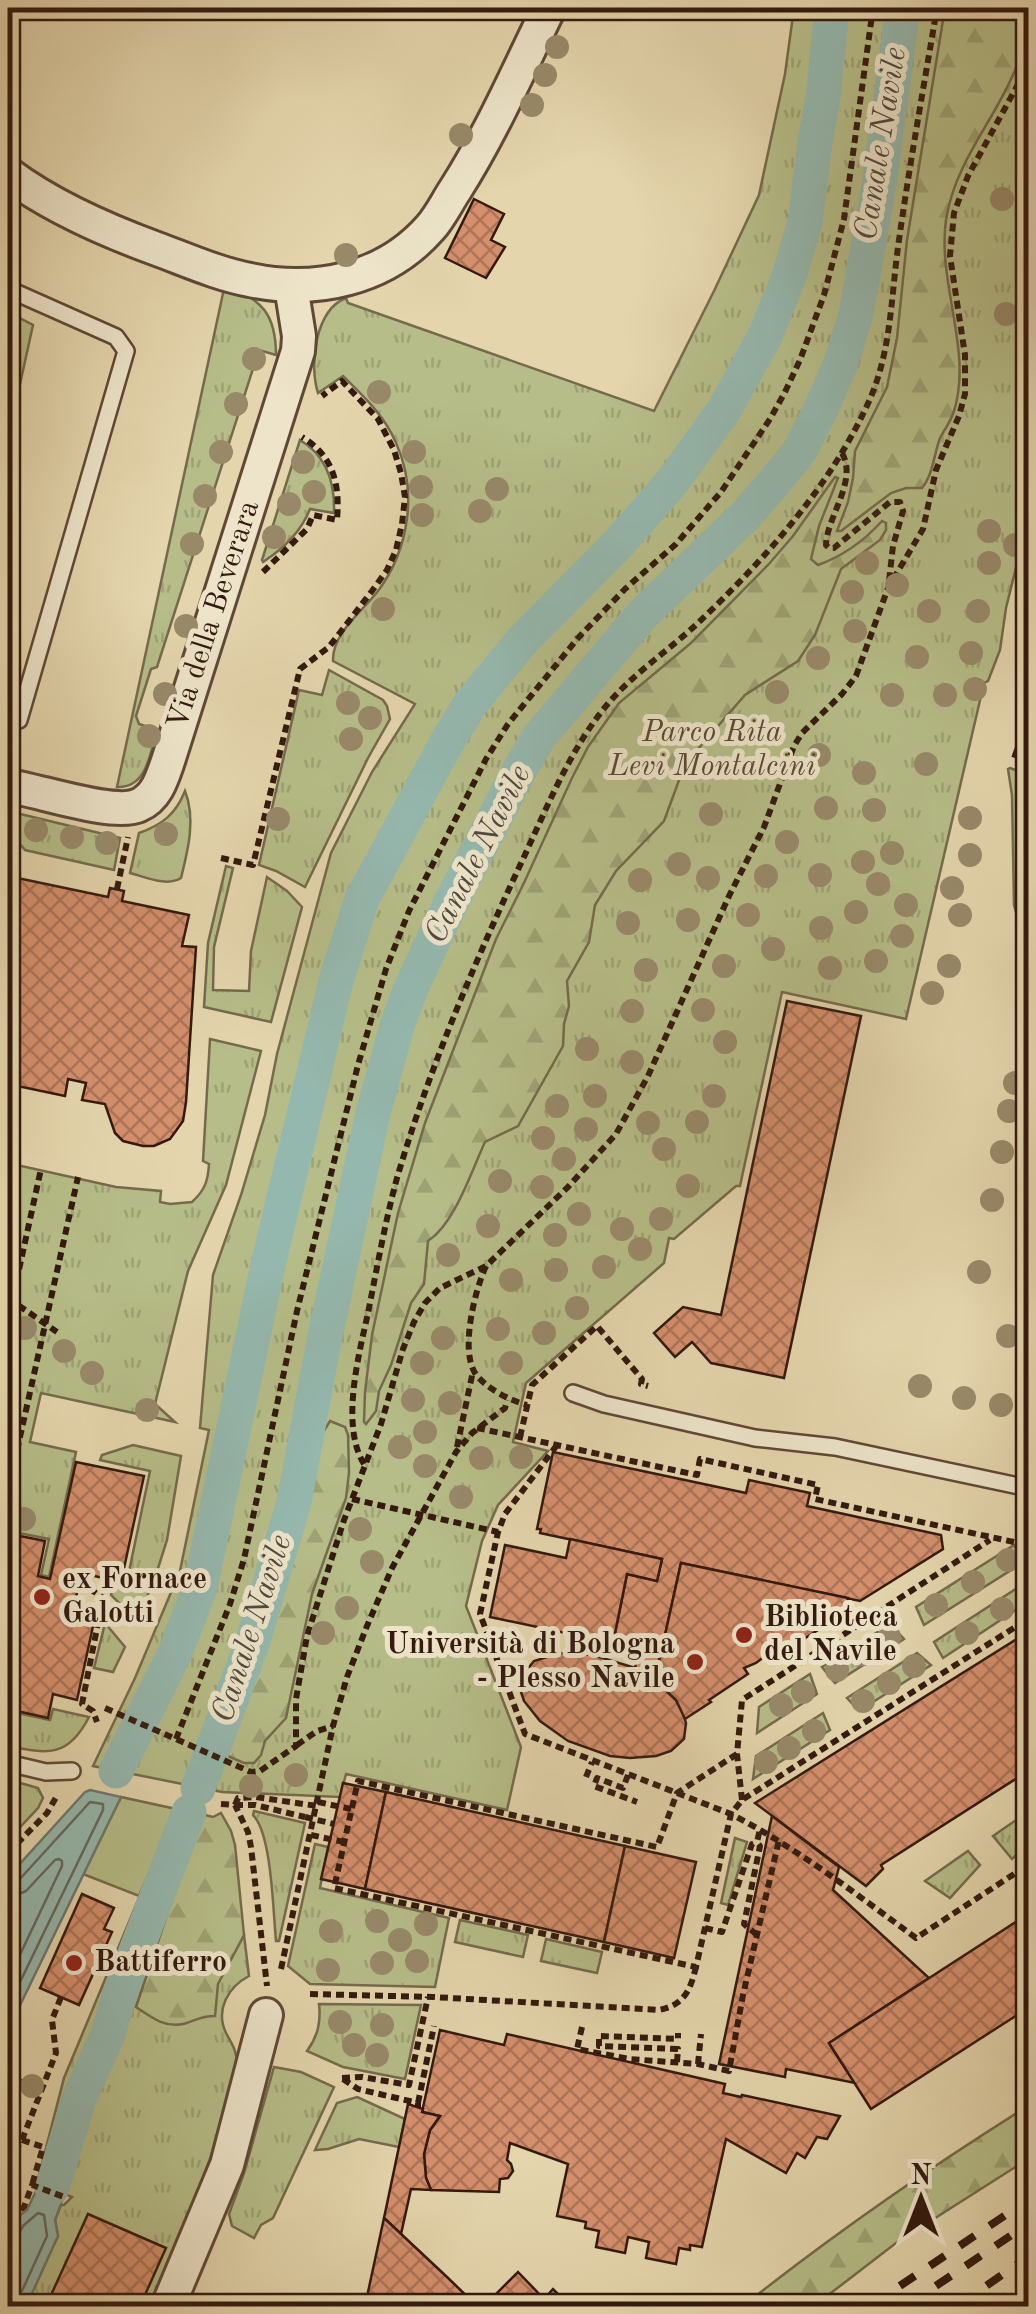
<svg xmlns="http://www.w3.org/2000/svg" width="1036" height="2314" font-family="'Old Standard TT',serif">
<style>
.grass{fill:url(#grass-tufts);stroke:#746b4c;stroke-width:2.5}
.forest{fill:url(#forest-firs);stroke:#746b4c;stroke-width:2.5}
.garden{fill:#b6bd88;stroke:#746b4c;stroke-width:2.5}
.water{fill:#95b8ae;stroke:#6e786e;stroke-width:2.5}
.lines{fill:none;stroke-linecap:round;stroke-linejoin:round}
.shore{stroke:#64685e;stroke-width:2.5}
.canal{stroke:#95b8ae;stroke-width:35}
.building{fill:url(#building-cross-hatch);stroke:#33190f;stroke-width:2.5}
.lane-casing{stroke:#5f4836;stroke-width:20}
.street-casing{stroke:#5f4836;stroke-width:38}
.path{stroke:#33190f;stroke-width:6;stroke-dasharray:8 5;stroke-linecap:butt}
.lane{stroke:#ede4c9;stroke-width:15}
.street{stroke:#ede4c9;stroke-width:32}
.rail{stroke:#33190f;stroke-width:8;stroke-dasharray:18 18;stroke-linecap:butt}
.path-bridge{stroke:#33190f;stroke-width:6;stroke-dasharray:8 5;stroke-linecap:butt}
.tree{fill:#988969}
.poi-dot{fill:#8f2418;stroke:#ede4c9;stroke-width:4}
.labels{text-anchor:middle;dominant-baseline:central;stroke-width:10;stroke-linejoin:round;paint-order:stroke}
.street-label{font-size:30px;fill:#33190f;stroke:#ede4c9}
.park-label{font-size:30px;font-style:italic;fill:#5a4a33;stroke:#ede4c9}
.poi-label{font-size:30px;font-weight:bold;fill:#33190f;stroke:#ede4c9;text-anchor:start}
.water-label{font-size:32px;font-style:italic;fill:#50493f;stroke:#ede4c9}
</style>
<defs>
<pattern id="grass-tufts" width="24" height="20" patternUnits="userSpaceOnUse" patternTransform="scale(2.5)"><rect width="24" height="20" fill="#b6bd88"/><path d="M3 7l-1-3M5 7V3M7 7l1-3M15 17l-1-3M17 17v-4M19 17l1-3" fill="none" stroke="#9da274"/></pattern>
<pattern id="forest-firs" width="22" height="20" patternUnits="userSpaceOnUse" patternTransform="scale(2.5)"><rect width="22" height="20" fill="#b6bd88"/><path d="M5 1l3.5 6h-7zM16 11l3.5 6h-7z" fill="#9da274"/></pattern>
<pattern id="building-cross-hatch" width="8" height="8" patternUnits="userSpaceOnUse" patternTransform="scale(2.5)"><rect width="8" height="8" fill="#d48f6c"/><path d="M0 0l8 8M0 8l8-8" fill="none" stroke="#ad7457"/></pattern>
</defs>
<rect width="100%" height="100%" fill="#e4d5ac"/>
<filter id="stains"><feTurbulence type="fractalNoise" baseFrequency=".002" numOctaves="4"/><feColorMatrix values="0 0 0 0 .2 0 0 0 0 .09 0 0 0 0 .02 0 0 0 .5 -.17"/></filter>
<radialGradient id="worn" r=".72"><stop offset=".6" stop-color="#630" stop-opacity="0"/><stop offset="1" stop-color="#630" stop-opacity=".3"/></radialGradient>
<g class="grass">
<path d="M794,8h234v511l-22,89 -6,42 -12,31 -4,2 -78,336 -124,-27 -42,194h-4l-62,53 -5,-1 -5,25 -138,120 -13,59 35,9 -50,54 -16,36 -16,65 55,141 -14,63 -161,-36 -6,23 -118,-5 -129,-26 42,-88 45,-107 29,-141 -9,-2 13,-153 28,-80 24,-80 12,-61 54,-201 41,-81 43,-68 -82,-43c-1,-28 30,-50 45,-70 31,-42 40,-100 18,-148 -11,-27 -33,-47 -53,-67l-25,17c-9,-28 -3,-83 28,-95l2,5 306,108 60,-120 45,-96 26,-121z"/>
<path d="M225,284c37,16 51,30 51,71l-17,-5 -102,317 -6,2 -15,47 3,8 18,6c-7,24 -10,58 -40,57z"/>
<path d="M300,440c27,16 35,44 34,73l-24,-4c-9,23 -27,40 -47,53l-1,-2z"/>
<polygon points="329,670 383,700 387,706 390,719 368,758 305,887 276,871 259,865 299,690 322,695"/>
<polygon points="1010,768 1028,775 1028,933 1018,919 1014,905 1012,795 1008,769"/>
<path d="M185,791c11,28 3,59 -4,87 -14,9 -35,-1 -51,-5l9,-40c23,-8 37,-19 46,-42z"/>
<polygon points="12,812 120,838 114,870 25,850 20,844"/>
<polygon points="226,866 233,868 214,947 213,990 249,991 251,951 267,877 287,891 302,907 271,1022 204,1007 208,943"/>
<path d="M210,1039l51,12 -35,134 -38,86 -32,129 -1,4 20,18 -134,-29 -11,49 46,10 -27,125 -8,-2 8,-36 -35,-7 -6,26v-395l108,24 45,4 -1,11 10,2 22,-2c13,-12 16,-21 17,-38l-6,-3z"/>
<polygon points="133,1445 181,1456 167,1540 154,1581 136,1620 111,1595 114,1584 126,1586 150,1471 100,1460 102,1455"/>
<polygon points="1014,1545 1024,1562 924,1625 916,1607"/>
<polygon points="1028,1581 1028,1602 943,1658 934,1642"/>
<polygon points="105,1623 125,1647 113,1672 94,1668"/>
<polygon points="890,1624 904,1639 835,1683 822,1667"/>
<polygon points="917,1653 931,1665 859,1711 847,1698"/>
<polygon points="810,1674 817,1694 757,1733 759,1707"/>
<path d="M53,1709l36,8c-21,41 -41,37 -81,29v-35l42,9z"/>
<polygon points="823,1713 830,1730 753,1779 756,1756"/>
<polygon points="10,1780 38,1788 43,1798 38,1808 8,1840 8,1781"/>
<polygon points="176,1809 180,1809 157,1861 140,1912 131,1928 105,2004 101,2024 81,2063 77,2075 71,2081 60,2116 59,2133 51,2168 41,2184 37,2183 64,2078"/>
<path d="M254,1811l51,12 -26,118h-3c-3,-29 -4,-107 -23,-126z"/>
<polygon points="1028,1812 1028,1844 1012,1859 993,1836"/>
<path d="M196,1813l5,1 -65,193 46,17 18,-8 44,-81 5,41c-21,11 -34,34 -23,57 6,11 11,18 11,31l-27,95 -27,70 -34,77h-132l41,-70 -3,-16 6,-15h3l8,-8 -10,-4 10,-40 3,-26 12,-22 7,-25 12,-13 9,-27 11,-27 3,-14z"/>
<polygon points="735,1838 747,1842 728,1905 721,1903"/>
<polygon points="315,1844 328,1847 320,1888 449,1918 435,1987 310,1984 288,1966"/>
<polygon points="968,1851 980,1865 950,1898 925,1881"/>
<polygon points="460,1920 528,1935 523,1957 455,1942"/>
<polygon points="546,1939 602,1952 597,1973 541,1961"/>
<path d="M319,2004l102,1 -16,74 -62,-12 -36,-16c11,-15 14,-29 12,-47z"/>
<polygon points="274,2067 301,2072 334,2087 273,2218 261,2225 254,2238 232,2226 229,2214 244,2173"/>
<polygon points="357,2097 405,2119 399,2147 359,2139 328,2149 315,2150 337,2103"/>
</g>
<g class="forest">
<path d="M945,8h83c0,84 -70,133 -82,212 -9,63 27,131 8,191 -3,10 -9,18 -14,27 -6,16 -7,37 -18,50h-16l-15,5 -50,38h-4l11,-29 5,-24 2,-27 32,-64 10,-49 10,-98z"/>
<path d="M835,477l3,1 -19,48 -8,33 7,6c25,-9 46,-24 64,-44l4,2v7l-6,10 -39,29 -26,66 -17,26 -53,34 -60,69 -21,57 -48,50 -21,34 -6,37 -22,39 2,25 -5,18 -1,22 -45,80 -33,16c-14,30 -30,81 -57,99l-4,43 -13,19 -20,62 -12,26 -3,20 -10,13 -2,-2 1,-30 7,-57 26,-122 27,-90 71,-184 27,-54 49,-107 16,-31 31,-44 72,-60 77,-78 25,-29z"/>
<polygon points="330,1421 345,1427 348,1435 349,1473 346,1498 312,1594 286,1718 265,1741 261,1755 254,1763 244,1763 218,1752 224,1741 238,1725 246,1687 256,1664 284,1576 295,1553 309,1478 316,1455 317,1442"/>
<path d="M221,1813l10,18 4,14 9,90 -26,49 -3,32c-16,0 -19,5 -32,8 -19,4 -32,-7 -47,-17l65,-193 12,3z"/>
<path d="M1028,2106v53l-132,84 -82,63h-71c91,-72 186,-138 285,-200z"/>
</g>
<g class="garden">
<polygon points="8,312 33,325 8,439"/>
<polygon points="121,1797 176,1809 139,1896 83,1874"/>
</g>
<g class="water">
<polygon points="90,1790 121,1797 8,2030 8,1877 85,1792"/>
<polygon points="36,2191 62,2201 55,2220 58,2236 29,2300 17,2306 8,2306 8,2237 15,2219 27,2210"/>
</g>
<g class="lines">
<g class="shore">
<polyline points="8,1883 19,1880 90,1802 103,1804 103,1810 8,2007"/>
<polyline points="8,1896 17,1895 26,1891 55,1860 59,1859 62,1861 62,1866 8,1980"/>
<polyline points="8,2237 18,2234 24,2225 38,2213 44,2215 47,2236 22,2291 15,2298 14,2306"/>
</g>
<g class="canal">
<polyline points="116,1771 174,1655 200,1588 268,1265 337,977 362,899 447,742 471,703 521,642 620,542 672,482 724,410 765,336 789,277 805,222 815,142 823,98 832,8"/>
<polyline points="198,1788 253,1641 294,1502 325,1336 373,1113 397,1026 411,988 453,898 521,767 539,737 643,614 744,517 772,485 799,452 820,411 841,363 856,314 880,179 903,8"/>
<polyline points="52,2188 79,2099 108,2034 120,1993 189,1812"/>
</g>
</g>
<g class="building">
<polygon points="474,199 504,214 491,240 505,247 486,278 445,258"/>
<polygon points="1028,715 1028,762 1013,756"/>
<polygon points="8,876 108,897 110,888 124,891 122,901 189,915 182,946 196,947 186,1102 183,1121 170,1139 154,1146 143,1146 123,1141 115,1133 105,1104 82,1100 86,1083 68,1079 65,1096 8,1084"/>
<polygon points="787,1001 861,1016 784,1378 711,1363 692,1342 675,1357 654,1333 683,1307 721,1315"/>
<polygon points="553,1452 746,1493 749,1480 810,1493 807,1506 941,1535 943,1549 860,1601 681,1563 655,1680 676,1700 683,1713 686,1723 684,1739 671,1751 656,1756 630,1758 610,1756 568,1741 540,1721 524,1701 520,1689 521,1677 534,1661 560,1653 593,1655 635,1668 639,1649 613,1643 627,1574 657,1581 662,1559 540,1533 541,1529 537,1529"/>
<polygon points="76,1462 144,1476 121,1582 81,1573 73,1612 95,1617 77,1700 53,1694 48,1718 8,1709 8,1570 15,1535 45,1541 38,1576 50,1579"/>
<polygon points="570,1539 662,1559 657,1581 627,1574 613,1643 490,1617 505,1545 566,1558"/>
<polygon points="681,1563 848,1598 845,1613 767,1662 764,1657 756,1663 744,1668 748,1674 709,1700 711,1702 685,1719 676,1700 655,1680"/>
<polygon points="1028,1632 1028,1771 881,1865 883,1869 866,1886 755,1803"/>
<polygon points="343,1783 386,1792 365,1889 321,1879"/>
<polygon points="386,1792 625,1846 604,1942 365,1889"/>
<polygon points="772,1816 839,1867 833,1890 929,1978 829,2043 855,2083 786,2069 785,2077 719,2064"/>
<polygon points="625,1846 696,1862 674,1958 604,1942"/>
<polygon points="82,1894 114,1908 104,1929 112,1932 79,2005 40,1988"/>
<polygon points="1028,1914 1028,2008 871,2109 829,2043"/>
<polygon points="440,2030 504,2045 507,2034 725,2084 723,2093 741,2097 742,2095 840,2116 827,2139 817,2137 805,2158 797,2153 786,2173 726,2139 702,2247 690,2245 690,2250 679,2248 676,2264 646,2258 649,2242 628,2237 625,2253 596,2247 599,2231 585,2228 586,2222 557,2216 568,2164 510,2143 507,2160 511,2164 513,2171 508,2178 500,2179 499,2192 431,2190 426,2178 424,2154 430,2130 440,2116 422,2112"/>
<polygon points="8,2074 21,2080 8,2109"/>
<polygon points="408,2104 423,2109 422,2112 440,2116 430,2130 424,2154 426,2178 431,2190 411,2189 401,2234 384,2218"/>
<polygon points="88,2214 166,2248 140,2306 46,2306"/>
<polygon points="384,2218 447,2277 477,2306 365,2306"/>
<polygon points="518,2272 544,2299 553,2289 570,2306 484,2306"/>
</g>
<g class="lines">
<defs>
<g id="lane">
<polyline points="8,289 116,337 126,351 19,720 8,721"/>
<polyline points="573,1393 604,1404 755,1438 835,1447 1028,1488"/>
<polyline points="8,1763 46,1772 72,1771"/>
</g>
<g id="street">
<path d="M8,174c44,33 97,56 149,75 30,11 61,25 93,31 66,14 135,-1 180,-52 10,-11 17,-26 25,-38 37,-58 64,-121 94,-182"/>
<path d="M8,786c30,4 106,31 131,19 18,-8 23,-27 29,-44l130,-410 1,-15 -8,-50"/>
<polyline points="168,2306 227,2165 266,2015"/>
</g>
</defs>
<use href="#lane" class="lane-casing"/>
<use href="#street" class="street-casing"/>
<g class="path">
<path d="M842,453c16,28 -15,63 -16,92l3,3h5l56,-46h10l3,9 -10,35 -4,35"/>
<path d="M263,572l44,-43 6,-14 24,5c3,-35 -3,-64 -35,-83"/>
<polyline points="221,858 253,865 300,669 329,647 372,591 387,570 396,550 402,524 405,497 401,473 394,450 378,419 342,381 322,396"/>
<polyline points="117,889 128,837"/>
<path d="M486,1266c-11,24 -26,83 -11,107 10,15 36,28 52,32"/>
<polyline points="8,1298 57,1332"/>
<polyline points="8,1320 41,1169"/>
<polyline points="477,1428 697,1475 700,1459 818,1485 815,1499 1023,1544 1028,1553"/>
<polyline points="520,1437 532,1385 597,1326 642,1379 641,1384 648,1386"/>
<path d="M557,1445l-52,69 -7,18 -18,82 45,120 206,80c66,34 125,80 185,124l112,-73"/>
<polyline points="457,1447 473,1371"/>
<polyline points="8,1453 16,1455 78,1177"/>
<path d="M364,1464c-24,-39 -5,-110 4,-151 9,-45 17,-91 29,-135 32,-109 77,-214 125,-317 24,-51 45,-105 80,-150 26,-34 65,-59 96,-88 67,-64 134,-138 172,-224 22,-51 21,-105 29,-159 11,-78 25,-155 38,-232"/>
<polyline points="352,1499 498,1532"/>
<polyline points="79,1581 103,1598 82,1704 93,1711 97,1722"/>
<polyline points="105,1708 251,1772 260,1771 296,1746 296,1699 307,1636 344,1520 381,1424 403,1349 414,1322 425,1303 440,1288 486,1266 568,1187 616,1134 648,1076 729,896 764,827 794,746 802,733 842,694 856,676 888,588 923,529 936,470 959,416 965,394 965,355 950,256 954,213 968,176 1022,77 1028,56"/>
<polyline points="176,1739 230,1604 244,1559 297,1311 358,1065 386,969 409,911 486,759 508,724 578,638 625,589 676,544 721,492 770,419 785,392 800,360 824,295 844,219 873,8"/>
<polyline points="297,1745 317,1731 333,1726"/>
<polyline points="737,1754 677,1793 657,1847 358,1781 334,1888 696,1967 731,1814 742,1800 1028,1619"/>
<polyline points="628,1775 623,1788 597,1778 594,1786 637,1802"/>
<polyline points="586,1777 592,1762"/>
<polyline points="742,1800 737,1754 742,1700 990,1540"/>
<polyline points="318,1802 351,1809"/>
<polyline points="221,1804 235,1805 248,1832 251,1847 267,1986"/>
<polyline points="235,1805 238,1798 256,1797 317,1806"/>
<polyline points="235,1805 255,1805 305,1817"/>
<polyline points="311,1835 344,1842"/>
<polyline points="8,1853 47,1813 58,1794"/>
<polyline points="705,1928 722,1932 752,1844 757,1842"/>
<polyline points="757,1935 744,1924 760,1846 757,1842 760,1829"/>
<polyline points="281,1969 333,1726 347,1677 367,1626 392,1568 456,1452 472,1433 505,1408 507,1400"/>
<path d="M310,1994l123,3 226,13c25,-5 31,-19 37,-43"/>
<polyline points="582,2027 577,2049 629,2059 698,2064 729,2071 743,1995 779,1840"/>
<polyline points="677,2062 678,2049 599,2046 599,2036 678,2039 678,2033"/>
<polyline points="698,2064 701,2034"/>
<polyline points="342,2078 362,2077 409,2085 428,1997"/>
<polyline points="343,2079 358,2089 418,2103 418,2107"/>
<polyline points="418,2103 434,2026"/>
<polyline points="22,2140 43,2147 32,2185"/>
<polyline points="8,2162 22,2140 56,2053 52,2020 61,1997"/>
<polyline points="8,2231 16,2212 24,2207 32,2185 64,2197"/>
</g>
<use href="#lane" class="lane"/>
<use href="#street" class="street"/>
<g class="rail">
<polyline points="870,2306 1028,2200"/>
<polyline points="906,2306 1028,2224"/>
<polyline points="957,2306 1028,2257"/>
<polyline points="991,2306 1028,2281"/>
</g>
<polyline class="path-bridge" points="305,1817 334,1824"/>
</g>
<g class="tree">
<circle cx="557" cy="47" r="12"/>
<circle cx="545" cy="75" r="12"/>
<circle cx="532" cy="105" r="12"/>
<circle cx="461" cy="135" r="12"/>
<circle cx="1002" cy="199" r="12"/>
<circle cx="346" cy="255" r="12"/>
<circle cx="1006" cy="314" r="12"/>
<circle cx="254" cy="359" r="12"/>
<circle cx="379" cy="392" r="12"/>
<circle cx="236" cy="404" r="12"/>
<circle cx="221" cy="452" r="12"/>
<circle cx="414" cy="452" r="12"/>
<circle cx="303" cy="462" r="12"/>
<circle cx="421" cy="487" r="12"/>
<circle cx="497" cy="489" r="12"/>
<circle cx="314" cy="492" r="12"/>
<circle cx="205" cy="496" r="12"/>
<circle cx="289" cy="504" r="12"/>
<circle cx="480" cy="511" r="12"/>
<circle cx="422" cy="515" r="12"/>
<circle cx="989" cy="531" r="12"/>
<circle cx="274" cy="537" r="12"/>
<circle cx="192" cy="544" r="12"/>
<circle cx="1015" cy="545" r="12"/>
<circle cx="867" cy="563" r="12"/>
<circle cx="989" cy="563" r="12"/>
<circle cx="897" cy="585" r="12"/>
<circle cx="852" cy="592" r="12"/>
<circle cx="383" cy="609" r="12"/>
<circle cx="929" cy="611" r="12"/>
<circle cx="978" cy="611" r="12"/>
<circle cx="186" cy="626" r="12"/>
<circle cx="855" cy="631" r="12"/>
<circle cx="971" cy="653" r="12"/>
<circle cx="917" cy="657" r="12"/>
<circle cx="818" cy="658" r="12"/>
<circle cx="975" cy="689" r="12"/>
<circle cx="777" cy="692" r="12"/>
<circle cx="165" cy="694" r="12"/>
<circle cx="892" cy="695" r="12"/>
<circle cx="945" cy="695" r="12"/>
<circle cx="348" cy="703" r="12"/>
<circle cx="370" cy="718" r="12"/>
<circle cx="149" cy="736" r="12"/>
<circle cx="351" cy="739" r="12"/>
<circle cx="819" cy="755" r="12"/>
<circle cx="926" cy="764" r="12"/>
<circle cx="864" cy="773" r="12"/>
<circle cx="826" cy="808" r="12"/>
<circle cx="874" cy="810" r="12"/>
<circle cx="711" cy="814" r="12"/>
<circle cx="970" cy="818" r="12"/>
<circle cx="278" cy="819" r="12"/>
<circle cx="36" cy="830" r="12"/>
<circle cx="166" cy="834" r="12"/>
<circle cx="72" cy="837" r="12"/>
<circle cx="787" cy="842" r="12"/>
<circle cx="107" cy="843" r="12"/>
<circle cx="892" cy="853" r="12"/>
<circle cx="970" cy="855" r="12"/>
<circle cx="863" cy="862" r="12"/>
<circle cx="679" cy="864" r="12"/>
<circle cx="820" cy="875" r="12"/>
<circle cx="766" cy="876" r="12"/>
<circle cx="708" cy="878" r="12"/>
<circle cx="640" cy="880" r="12"/>
<circle cx="878" cy="884" r="12"/>
<circle cx="952" cy="888" r="12"/>
<circle cx="906" cy="905" r="12"/>
<circle cx="856" cy="912" r="12"/>
<circle cx="748" cy="915" r="12"/>
<circle cx="960" cy="915" r="12"/>
<circle cx="688" cy="920" r="12"/>
<circle cx="628" cy="923" r="12"/>
<circle cx="821" cy="928" r="12"/>
<circle cx="902" cy="936" r="12"/>
<circle cx="773" cy="949" r="12"/>
<circle cx="876" cy="961" r="12"/>
<circle cx="724" cy="966" r="12"/>
<circle cx="949" cy="966" r="12"/>
<circle cx="830" cy="968" r="12"/>
<circle cx="646" cy="970" r="12"/>
<circle cx="932" cy="993" r="12"/>
<circle cx="703" cy="1010" r="12"/>
<circle cx="632" cy="1011" r="12"/>
<circle cx="725" cy="1042" r="12"/>
<circle cx="587" cy="1049" r="12"/>
<circle cx="632" cy="1062" r="12"/>
<circle cx="1015" cy="1083" r="12"/>
<circle cx="595" cy="1096" r="12"/>
<circle cx="714" cy="1096" r="12"/>
<circle cx="557" cy="1106" r="12"/>
<circle cx="1009" cy="1111" r="12"/>
<circle cx="697" cy="1122" r="12"/>
<circle cx="648" cy="1123" r="12"/>
<circle cx="586" cy="1129" r="12"/>
<circle cx="543" cy="1138" r="12"/>
<circle cx="664" cy="1149" r="12"/>
<circle cx="1002" cy="1152" r="12"/>
<circle cx="564" cy="1159" r="12"/>
<circle cx="500" cy="1181" r="12"/>
<circle cx="688" cy="1186" r="12"/>
<circle cx="542" cy="1187" r="12"/>
<circle cx="992" cy="1200" r="12"/>
<circle cx="579" cy="1214" r="12"/>
<circle cx="661" cy="1219" r="12"/>
<circle cx="488" cy="1226" r="12"/>
<circle cx="622" cy="1229" r="12"/>
<circle cx="555" cy="1235" r="12"/>
<circle cx="640" cy="1249" r="12"/>
<circle cx="448" cy="1255" r="12"/>
<circle cx="604" cy="1267" r="12"/>
<circle cx="556" cy="1270" r="12"/>
<circle cx="979" cy="1272" r="12"/>
<circle cx="511" cy="1280" r="12"/>
<circle cx="577" cy="1308" r="12"/>
<circle cx="25" cy="1328" r="12"/>
<circle cx="498" cy="1329" r="12"/>
<circle cx="544" cy="1333" r="12"/>
<circle cx="1008" cy="1336" r="12"/>
<circle cx="443" cy="1338" r="12"/>
<circle cx="64" cy="1351" r="12"/>
<circle cx="422" cy="1363" r="12"/>
<circle cx="511" cy="1363" r="12"/>
<circle cx="92" cy="1373" r="12"/>
<circle cx="920" cy="1386" r="12"/>
<circle cx="964" cy="1398" r="12"/>
<circle cx="413" cy="1400" r="12"/>
<circle cx="450" cy="1403" r="12"/>
<circle cx="1001" cy="1405" r="12"/>
<circle cx="147" cy="1410" r="12"/>
<circle cx="425" cy="1432" r="12"/>
<circle cx="400" cy="1447" r="12"/>
<circle cx="521" cy="1457" r="12"/>
<circle cx="481" cy="1458" r="12"/>
<circle cx="425" cy="1466" r="12"/>
<circle cx="461" cy="1497" r="12"/>
<circle cx="24" cy="1519" r="12"/>
<circle cx="360" cy="1529" r="12"/>
<circle cx="1008" cy="1560" r="12"/>
<circle cx="372" cy="1562" r="12"/>
<circle cx="973" cy="1582" r="12"/>
<circle cx="936" cy="1605" r="12"/>
<circle cx="347" cy="1608" r="12"/>
<circle cx="1002" cy="1609" r="12"/>
<circle cx="323" cy="1633" r="12"/>
<circle cx="967" cy="1633" r="12"/>
<circle cx="889" cy="1637" r="12"/>
<circle cx="862" cy="1654" r="12"/>
<circle cx="914" cy="1666" r="12"/>
<circle cx="837" cy="1670" r="12"/>
<circle cx="889" cy="1683" r="12"/>
<circle cx="803" cy="1692" r="12"/>
<circle cx="863" cy="1701" r="12"/>
<circle cx="781" cy="1705" r="12"/>
<circle cx="814" cy="1731" r="12"/>
<circle cx="789" cy="1748" r="12"/>
<circle cx="766" cy="1762" r="12"/>
<circle cx="296" cy="1775" r="12"/>
<circle cx="251" cy="1786" r="12"/>
<circle cx="377" cy="1921" r="12"/>
<circle cx="426" cy="1924" r="12"/>
<circle cx="331" cy="1931" r="12"/>
<circle cx="400" cy="1940" r="12"/>
<circle cx="417" cy="1961" r="12"/>
<circle cx="382" cy="1963" r="12"/>
<circle cx="328" cy="1970" r="12"/>
<circle cx="340" cy="2022" r="12"/>
<circle cx="382" cy="2025" r="12"/>
<circle cx="354" cy="2045" r="12"/>
<circle cx="377" cy="2055" r="12"/>
<circle cx="32" cy="2086" r="12"/>
</g>
<g class="poi-dot">
<circle cx="42" cy="1597" r="10"/>
<circle cx="744" cy="1635" r="10"/>
<circle cx="695" cy="1662" r="10"/>
<circle cx="74" cy="1963" r="10"/>
</g>
<g class="labels">
<g class="street-label">
<text transform="translate(214 615) rotate(-72)">Via della Beverara</text>
</g>
<g class="park-label">
<text x="712" y="733">Parco Rita<tspan x="712" dy="34">Levi Montalcini</tspan></text>
</g>
<g class="poi-label">
<text x="62" y="1580">ex Fornace<tspan x="62" dy="34">Galotti</tspan></text>
<text x="764" y="1618">Biblioteca<tspan x="764" dy="34">del Navile</tspan></text>
<text x="675" y="1645" text-anchor="end">Università di Bologna<tspan x="675" dy="34">- Plesso Navile</tspan></text>
<text x="94" y="1963">Battiferro</text>
</g>
<g class="water-label">
<text transform="translate(882 144) rotate(-81)">Canale Navile</text>
<text transform="translate(479 855) rotate(-63)">Canale Navile</text>
<text transform="translate(253 1629) rotate(-72)">Canale Navile</text>
</g>
</g>
<rect width="1036" height="2314" fill="none" stroke="#e4d5ac" stroke-width="40"/>
<rect x="10" y="10" width="1016" height="2294" fill="none" stroke="#33190f" stroke-width="5"/>
<rect x="20" y="20" width="996" height="2274" fill="none" stroke="#33190f" stroke-width="2.5"/>
<g transform="translate(921 2199)" stroke="#ede4c9" stroke-width="8" paint-order="stroke">
<path d="M0-8L18 38L0 25L-18 38Z" fill="#33190f"/>
<text y="-15" font-size="28" font-weight="bold" text-anchor="middle" fill="#33190f">N</text>
</g>
<rect width="100%" height="100%" filter="url(#stains)"/>
<rect width="100%" height="100%" fill="url(#worn)"/>
</svg>
